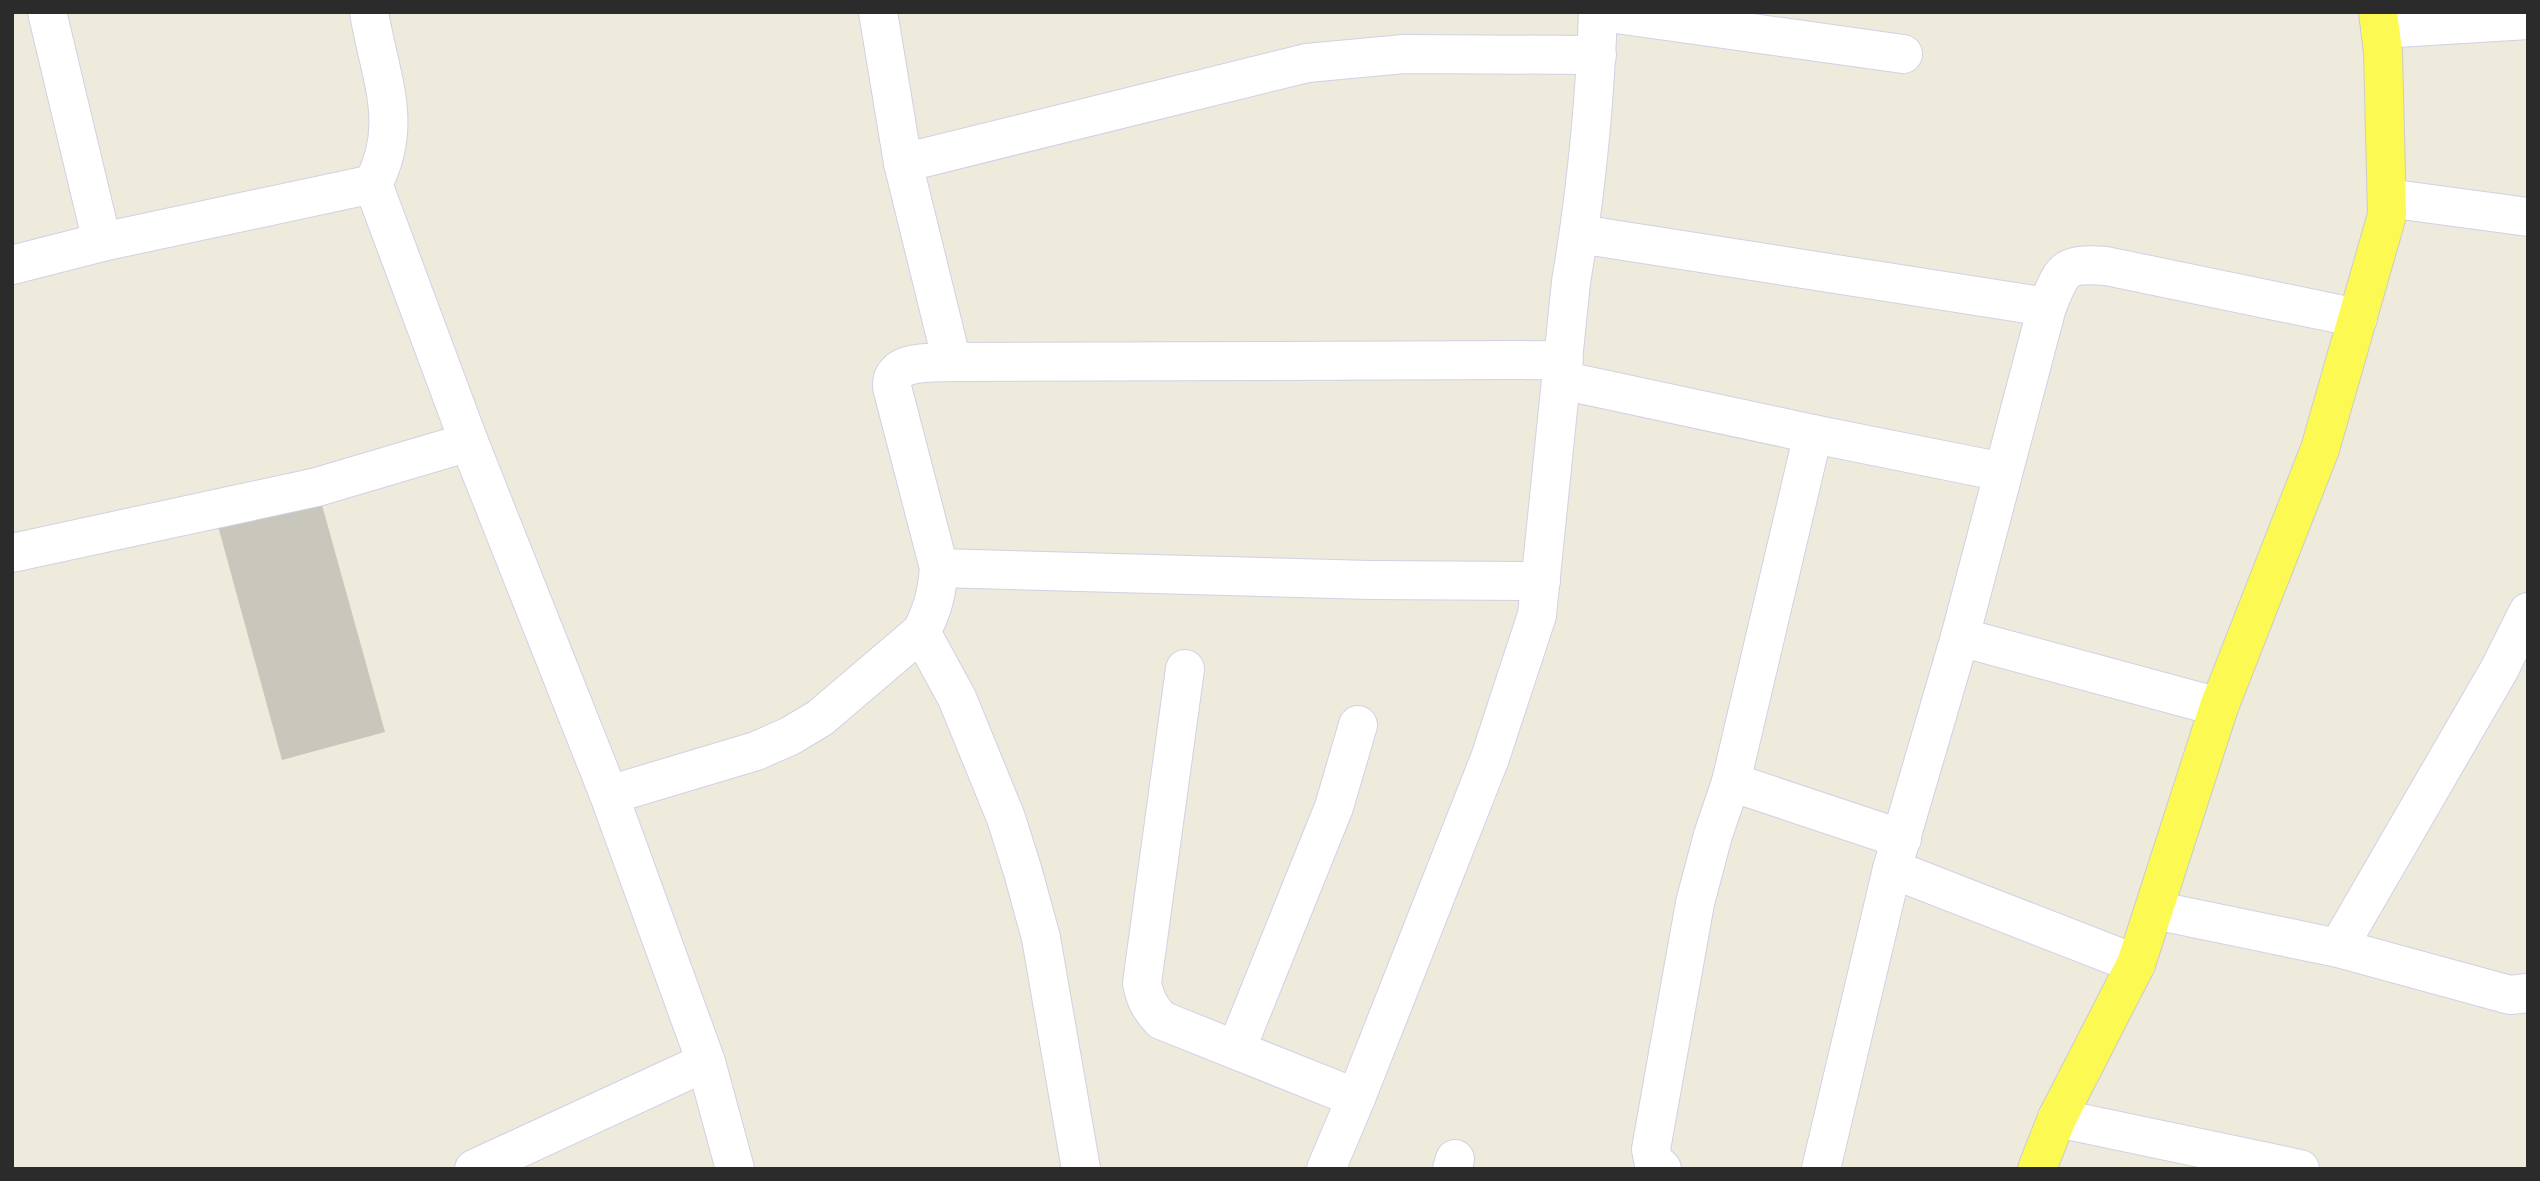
<svg xmlns="http://www.w3.org/2000/svg" width="2540" height="1181" font-family="'Golos Text',sans-serif">
<style>
.building{fill:#c9c7bb}
.lines{fill:none;stroke-linecap:round;stroke-linejoin:round}
.minor-casing{stroke:#d1d1e5;stroke-width:40}
.major-casing{stroke:#ccc;stroke-width:40}
.minor{stroke:#fff;stroke-width:38}
.major{stroke:#fcf953;stroke-width:38}
</style>
<rect width="100%" height="100%" fill="#eeeadc"/>
<polygon class="building" points="317,487 385,732 282,760 215,515"/>
<g class="lines">
<defs>
<g id="minor">
<polyline points="47,12 102,242"/>
<path d="M369,12c10,63 36,111 4,172l96,258 140,353 97,267 29,107"/>
<polyline points="878,12 903,163 952,362"/>
<polyline points="1602,12 1903,54"/>
<polyline points="2380,29 2528,20"/>
<polyline points="903,163 1307,63 1404,54 1597,55"/>
<polyline points="2387,198 2528,217"/>
<polyline points="1579,234 2047,307"/>
<polyline points="12,265 102,242 373,184"/>
<polyline points="1561,380 1813,434 2003,472"/>
<polyline points="12,553 317,487 469,442"/>
<polyline points="939,568 1370,580 1541,581"/>
<path d="M921,632c12,-22 16,-40 18,-64l-47,-181c-2,-28 40,-24 60,-25l612,-2"/>
<polyline points="1960,637 2219,707"/>
<path d="M1185,669l-43,314c3,16 8,25 19,37l195,78"/>
<polyline points="1731,782 1902,839"/>
<polyline points="609,795 756,751 790,736 820,718 921,632 957,698 1006,818 1023,872 1041,938 1081,1169"/>
<polyline points="1892,869 2136,964"/>
<polyline points="2154,910 2338,948 2510,995 2528,993"/>
<polyline points="2338,948 2499,670 2528,612"/>
<polyline points="1236,1050 1334,807 1358,725"/>
<polyline points="2057,1118 2300,1169"/>
<polyline points="474,1169 706,1062"/>
<path d="M1326,1169l30,-71 134,-340 47,-143 34,-333c15,-89 24,-180 27,-270"/>
<polyline points="1452,1169 1455,1159"/>
<polyline points="1662,1169 1653,1160 1651,1149 1695,903 1713,835 1731,782 1813,434"/>
<path d="M1821,1169l71,-300 68,-232 87,-330c16,-38 15,-44 59,-41l252,52"/>
</g>
<polyline id="major" points="2037,1169 2057,1118 2136,964 2219,707 2320,449 2387,215 2383,52 2378,12"/>
</defs>
<use href="#minor" class="minor-casing"/>
<use href="#major" class="major-casing"/>
<use href="#minor" class="minor"/>
<use href="#major" class="major"/>
</g>
<rect width="2540" height="1181" fill="none" stroke="#2b2b2b" stroke-width="28"/>
</svg>
